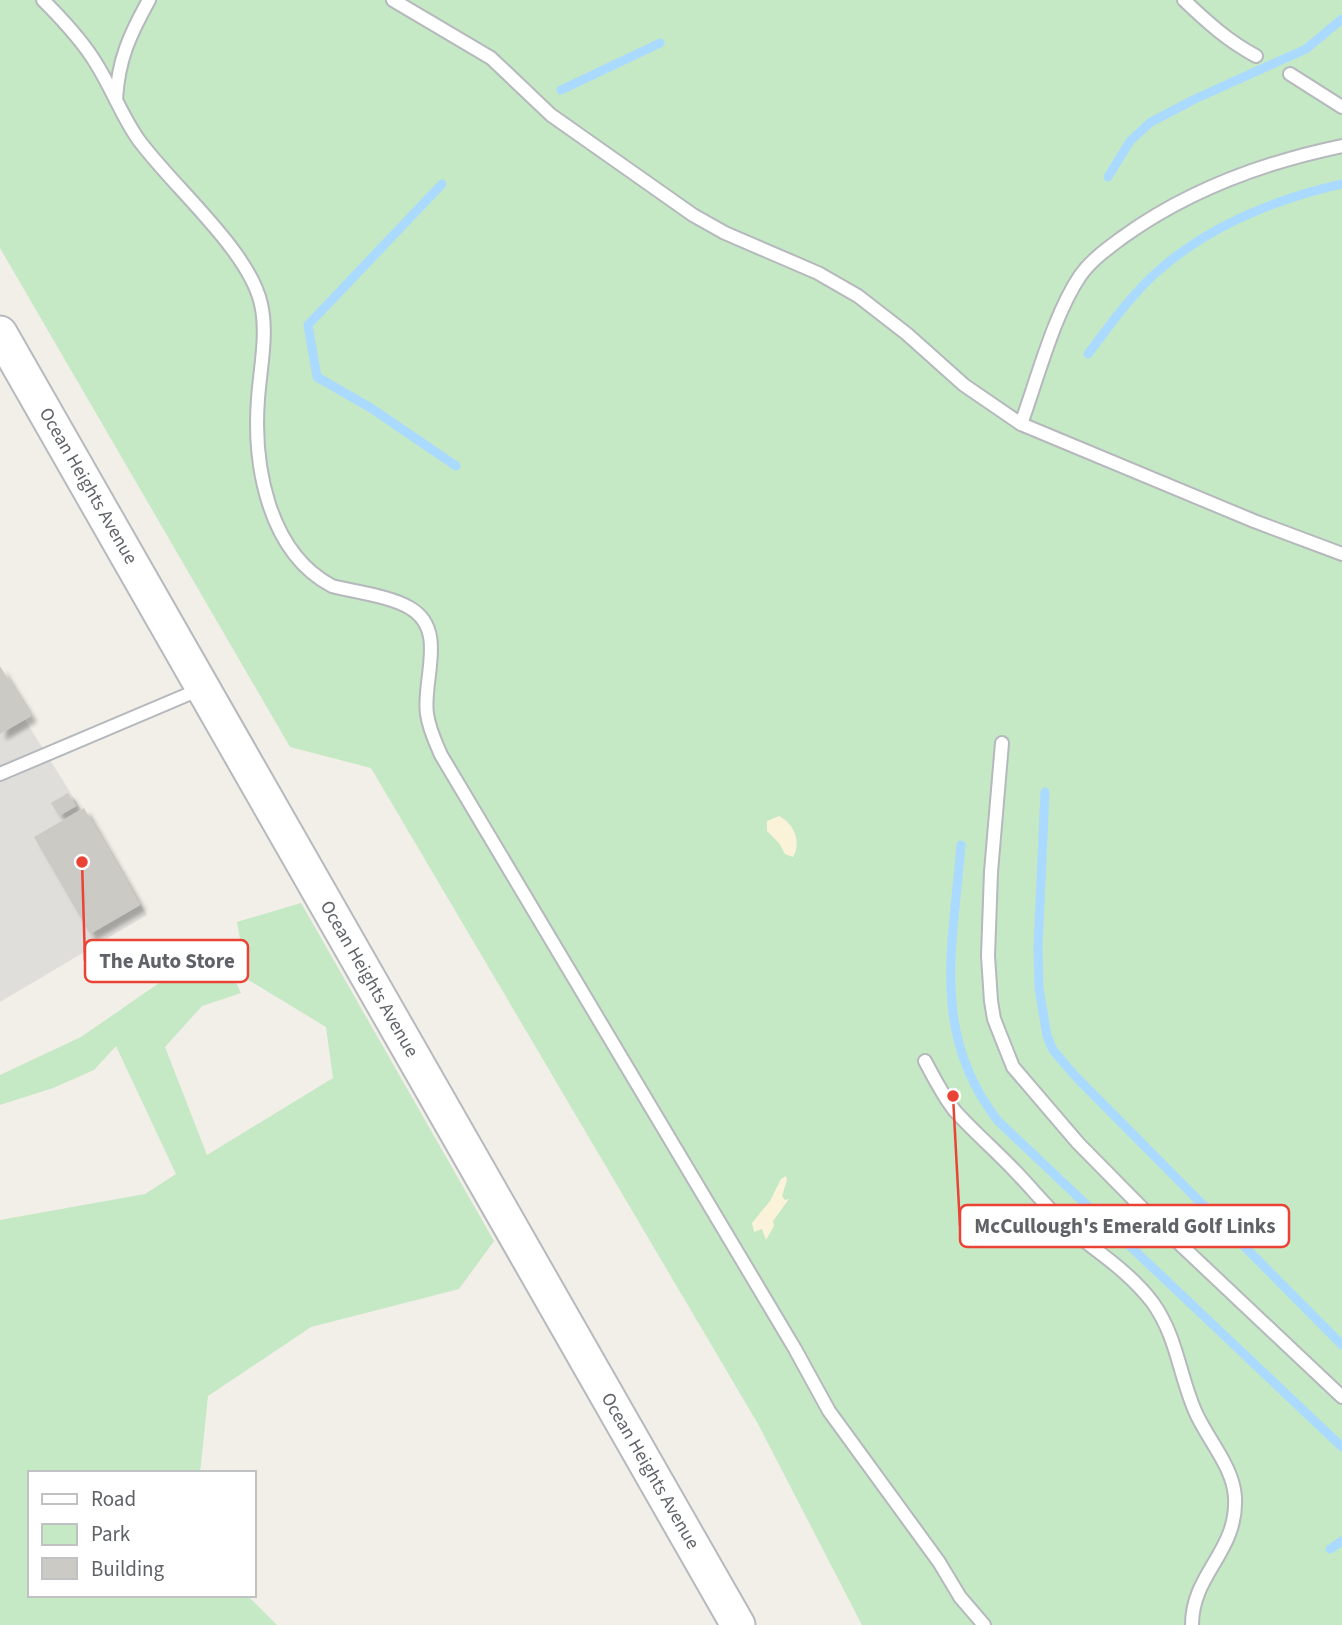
<svg xmlns="http://www.w3.org/2000/svg" width="1342" height="1625" font-family="'Source Sans 3',sans-serif">
<style>
.industrial{fill:#e0deda}
.green{fill:#c5e8c5}
.sand{fill:#fbf3d9}
.lines{fill:none;stroke-linecap:round;stroke-linejoin:round}
.stream{stroke:#aadaff;stroke-width:9}
.building{fill:#cccac5;filter:url(#shadow)}
.lane-casing{stroke:#b5b8bc;stroke-width:16}
.secondary-casing{stroke:#b6babf;stroke-width:37}
.lane{stroke:#fff;stroke-width:12}
.secondary{stroke:#fff;stroke-width:33}
.labels{text-anchor:middle;dominant-baseline:central;stroke-width:6;stroke-linejoin:round;paint-order:stroke}
.street-label{font-size:19px;fill:#5f6368;stroke:#fff}
.leader{fill:none;stroke:#ea4335;stroke-width:2.5}
.callout-dot{fill:#ea4335;stroke:#fff;stroke-width:2.5}
.callout{fill:#fff;stroke:#ea4335;stroke-width:2.5}
.callout-label{font-size:21px;text-anchor:middle;font-weight:bold;fill:#5f6368}
</style>
<defs>
<filter id="shadow"><feDropShadow dx="6" dy="6" stdDeviation="2" flood-color="#0004"/></filter>
</defs>
<rect width="100%" height="100%" fill="#f1efe8"/>
<polygon class="industrial" points="0,680 147,915 0,1002"/>
<g class="green">
<polygon points="0,0 1342,0 1342,1625 862,1625 758,1424 371,768 290,747 0,248"/>
<polygon points="301,903 494,1241 459,1289 311,1327 208,1396 200,1473 30,1473 30,1595 247,1595 277,1625 0,1625 0,1220 145,1194 176,1174 116,1046 94,1070 53,1088 0,1105 0,1075 81,1037 217,943 241,993 202,1006 165,1047 207,1155 333,1078 326,1027 247,979 237,922"/>
</g>
<g class="sand">
<path d="M779,816c15,7 23,27 14,41l-8,-3 -6,-11 -12,-12v-10z"/>
<polygon points="786,1176 787,1180 782,1196 785,1200 789,1199 773,1221 774,1226 766,1240 762,1229 754,1232 752,1223 770,1201 781,1179"/>
</g>
<g class="lines">
<g class="stream">
<polyline points="561,90 660,43"/>
<polyline points="1108,177 1130,141 1151,122 1197,98 1306,49 1342,19"/>
<polyline points="442,184 308,325 317,377 371,408 456,466"/>
<path d="M1088,354c22,-29 43,-59 70,-83 51,-45 118,-72 184,-87"/>
<polyline points="1045,792 1038,946 1039,988 1047,1036 1053,1050 1075,1076 1342,1345"/>
<path d="M961,845c-8,101 -31,189 37,276l344,326"/>
<polyline points="1330,1549 1342,1541"/>
</g>
</g>
<g class="building">
<polygon points="0,666 31,716 0,734"/>
<polygon points="68,793 76,806 59,816 51,803"/>
<polygon points="84,808 140,905 90,934 34,837"/>
</g>
<g class="lines">
<defs>
<g id="lane">
<path d="M43,0c19,19 40,41 54,65 15,24 25,51 41,74 34,47 111,111 123,165 7,30 -1,65 -3,95 -5,66 10,153 74,187 23,6 58,10 78,22 38,22 12,72 17,106 2,15 8,27 14,41l354,594 34,62 110,151 21,35 24,28"/>
<polyline points="393,0 491,58 551,115 693,215 725,233 818,273 858,296 907,334 964,385 1021,424"/>
<path d="M1184,0c23,22 44,41 72,56"/>
<polyline points="1290,74 1342,107"/>
<path d="M116,100c2,-40 14,-66 33,-100"/>
<path d="M1342,146c-77,16 -155,45 -219,91 -16,12 -32,23 -43,39 -26,38 -43,104 -59,148l233,97 88,33"/>
<polyline points="1002,743 991,872 988,956 991,1001 994,1019 1013,1067 1078,1143 1147,1213 1342,1397"/>
<polyline points="0,774 203,688"/>
<path d="M925,1061c9,17 18,35 30,50 19,21 41,40 60,60 21,22 40,46 63,65 27,21 54,39 75,67 24,34 26,71 42,108 12,28 38,55 40,86 3,55 -43,76 -43,128"/>
</g>
<polyline id="secondary" points="0,333 738,1625"/>
</defs>
<use href="#lane" class="lane-casing"/>
<use href="#secondary" class="secondary-casing"/>
<use href="#lane" class="lane"/>
<use href="#secondary" class="secondary"/>
</g>
<g class="labels">
<g class="street-label">
<text transform="translate(88 486) rotate(60)">Ocean Heights Avenue</text>
<text transform="translate(369 979) rotate(60)">Ocean Heights Avenue</text>
<text transform="translate(650 1471) rotate(60)">Ocean Heights Avenue</text>
</g>
</g>
<path class="leader" d="M82 862L85 961M953 1096L960 1226"/>
<g class="callout-dot">
<circle cx="82" cy="862" r="7"/>
<circle cx="953" cy="1096" r="7"/>
</g>
<g class="callout">
<rect x="85" y="940" width="163" height="42" rx="7"/>
<rect x="960" y="1205" width="329" height="42" rx="7"/>
</g>
<g class="callout-label">
<text x="167" y="968">The Auto Store</text>
<text x="1125" y="1233">McCullough's Emerald Golf Links</text>
</g>
<rect x="28" y="1471" width="228" height="126" fill="#ffffff" stroke="#bfc1c3" stroke-width="2"/>
<rect x="42" y="1494" width="35" height="10" fill="#ffffff" stroke="#bfc1c3" stroke-width="2"/>
<text x="91" y="1506" font-size="21" fill="#5f6368">Road</text>
<rect x="42" y="1524" width="35" height="21" fill="#c5e8c5" stroke="#bfc1c3" stroke-width="2"/>
<text x="91" y="1541" font-size="21" fill="#5f6368">Park</text>
<rect x="42" y="1558" width="35" height="21" fill="#cccac5" stroke="#bfc1c3" stroke-width="2"/>
<text x="91" y="1576" font-size="21" fill="#5f6368">Building</text>
</svg>
